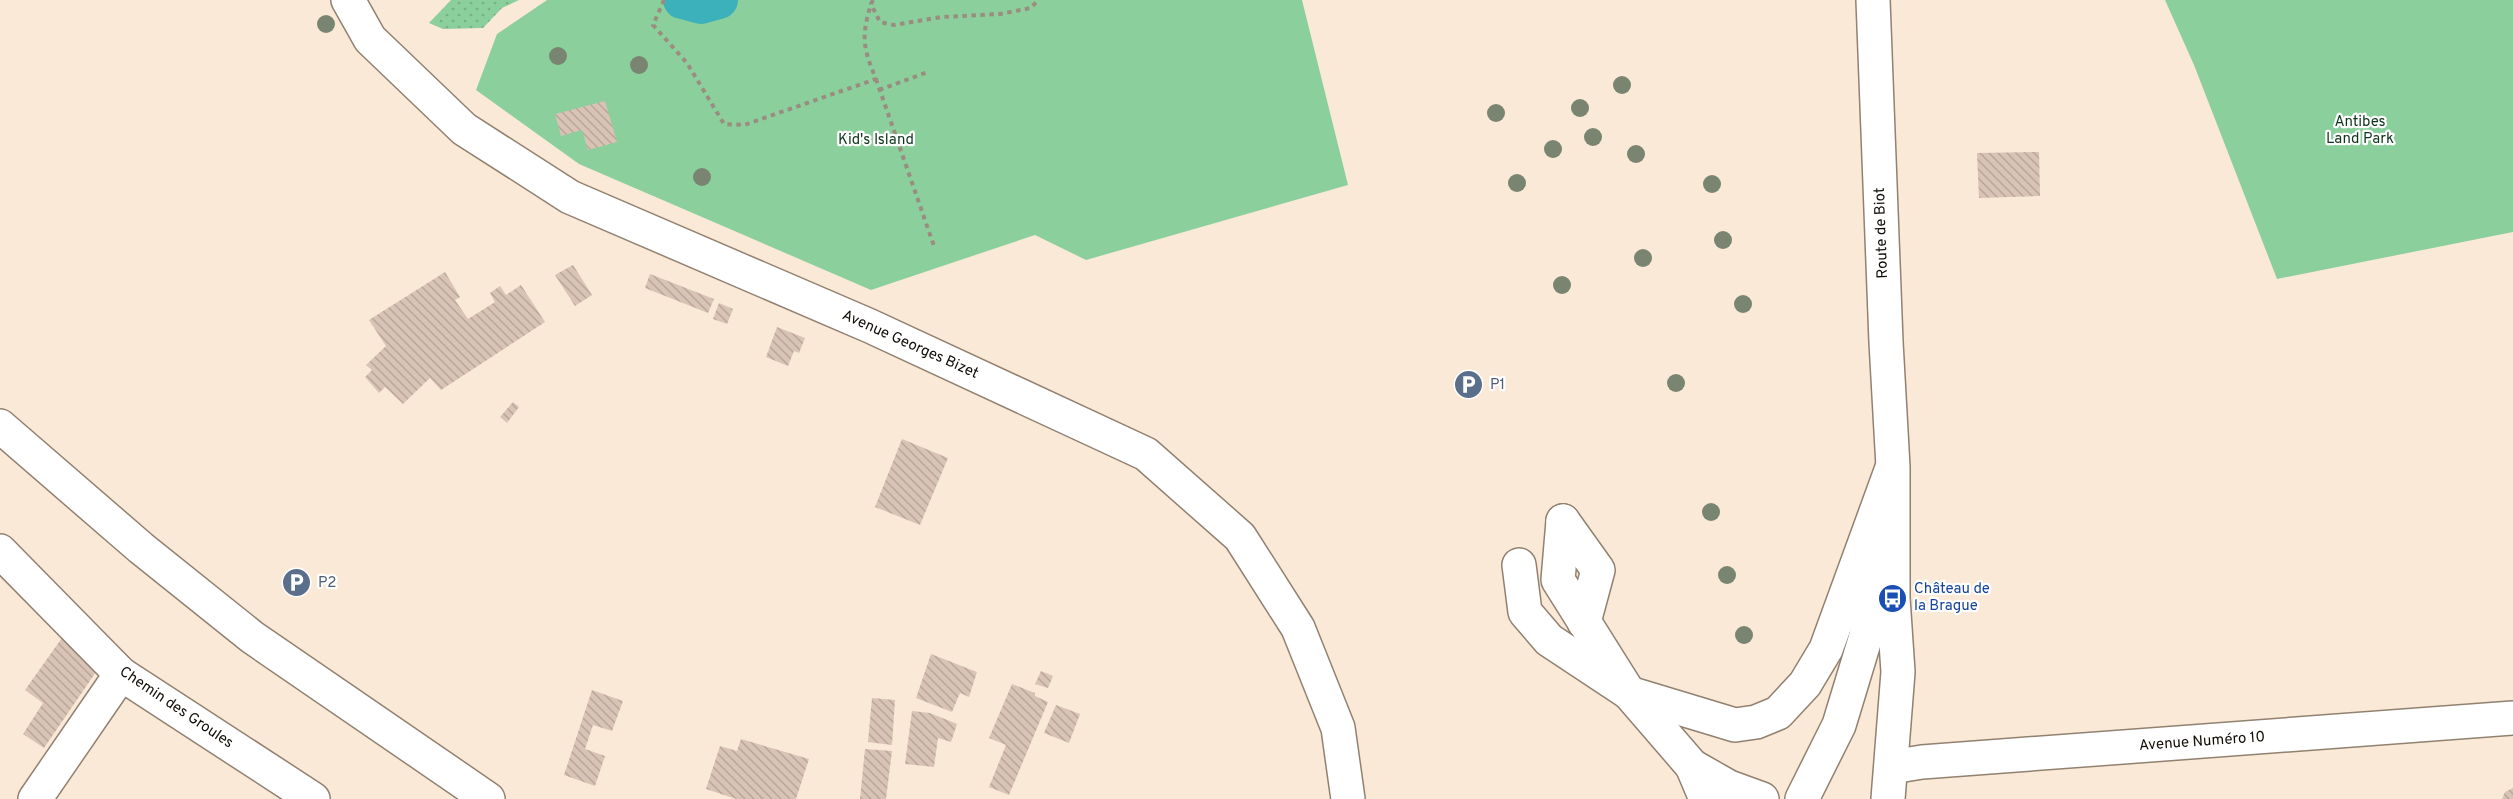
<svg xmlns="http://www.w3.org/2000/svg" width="2513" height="799" font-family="Overpass,sans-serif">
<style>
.grass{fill:url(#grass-dots)}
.park{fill:#8bd09c}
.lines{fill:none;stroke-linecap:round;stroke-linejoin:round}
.canal{stroke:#3cb0bb;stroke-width:38}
.building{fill:url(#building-back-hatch)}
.minor-casing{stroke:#918171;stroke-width:36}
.major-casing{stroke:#918171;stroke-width:36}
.path{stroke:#9a8d80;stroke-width:4;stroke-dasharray:4.5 4.5;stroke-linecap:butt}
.minor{stroke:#fff;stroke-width:33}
.major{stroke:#fff;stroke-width:33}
.tree{fill:#798570}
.labels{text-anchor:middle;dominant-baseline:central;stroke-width:4.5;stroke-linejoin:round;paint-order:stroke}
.park-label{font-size:15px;fill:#0e341b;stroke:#fff}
.street-label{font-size:15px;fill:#110c06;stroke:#fff}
.service-label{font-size:15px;fill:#4e5e75;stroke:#fff;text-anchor:start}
.transit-label{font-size:15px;fill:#164399;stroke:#fff;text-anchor:start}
</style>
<defs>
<pattern id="grass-dots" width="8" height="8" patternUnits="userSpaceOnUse" patternTransform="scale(1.5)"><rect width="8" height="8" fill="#8bd09c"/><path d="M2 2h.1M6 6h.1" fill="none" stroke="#77b185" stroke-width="1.8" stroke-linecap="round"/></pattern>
<pattern id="building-back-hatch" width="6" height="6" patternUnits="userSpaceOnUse" patternTransform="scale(1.5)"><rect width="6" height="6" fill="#d8c3b5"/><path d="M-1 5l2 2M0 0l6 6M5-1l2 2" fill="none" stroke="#b8a69a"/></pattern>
</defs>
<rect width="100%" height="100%" fill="#fbe9d7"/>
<polygon class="grass" points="451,0 519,0 502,8 483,28 443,29 429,23"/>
<g class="park">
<polygon points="547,0 1302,0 1348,185 1086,260 1035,235 871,290 579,164 476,90 497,34"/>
<polygon points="2165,0 2513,0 2513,232 2277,279 2194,65"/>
</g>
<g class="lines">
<polyline class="canal" points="682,0 701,5 719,0"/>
</g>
<g class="building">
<polygon points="605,101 617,142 588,150 582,130 561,136 555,114"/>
<polygon points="2039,152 2040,196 1979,198 1977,153"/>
<polygon points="573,265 592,295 575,306 555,275"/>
<polygon points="445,272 460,297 455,300 468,319 495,302 490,293 500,286 506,295 521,285 545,322 441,390 430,378 403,404 385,387 379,393 365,377 372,370 366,365 386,346 369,320"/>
<polygon points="650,274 714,299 708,313 645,288"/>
<polygon points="719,303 733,309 727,324 713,319"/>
<polygon points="777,327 805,338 799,353 794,351 788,366 766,357"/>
<polygon points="513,402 519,407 507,423 500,417"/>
<polygon points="902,439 948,458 920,525 875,507"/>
<polygon points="64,635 98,669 44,748 23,734 43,703 25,690"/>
<polygon points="931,654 977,672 969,697 960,693 952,712 916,698"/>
<polygon points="1041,671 1053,676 1048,688 1035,684"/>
<polygon points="1012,684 1035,693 1035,696 1048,702 1009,795 989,787 1006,745 989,738"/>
<polygon points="592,690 623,701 612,731 593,725 585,749 605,756 595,786 564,775"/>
<polygon points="872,698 895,700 892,745 868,742"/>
<polygon points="1056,705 1080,714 1069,743 1044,733"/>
<polygon points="912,711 930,713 957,724 951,742 938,738 934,767 905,764"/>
<polygon points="741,739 809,759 796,799 736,799 706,789 720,746 737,751"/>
<polygon points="865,749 892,751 886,799 860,799"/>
<polygon points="2513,788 2513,799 2502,799 2505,792"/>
</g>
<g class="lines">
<defs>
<g id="minor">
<polyline points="348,0 370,39 464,129 570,197 870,326 1146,454 1240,537 1298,628 1338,728 1348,799"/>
<polyline points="0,426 141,548 252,637 488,799"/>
<polyline points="1563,521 1558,580 1629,693 1692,766 1706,799"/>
<polyline points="1563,521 1598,570 1584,622"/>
<polyline points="0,551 121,674 313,799"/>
<polyline points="1519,565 1525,612 1549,640 1629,693 1735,725 1756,722 1778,713 1805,684 1826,649 1892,468"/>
<polyline points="1692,766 1729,787 1762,799"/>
<polyline points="1891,767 1922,762 2513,718"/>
<polyline points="35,799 121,674"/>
</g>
<g id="major">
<polyline points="1873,0 1886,342 1893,467 1893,598 1898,672 1888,799"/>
<polyline points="1802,799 1839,725 1866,636 1878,563"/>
</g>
</defs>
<use href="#minor" class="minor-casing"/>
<use href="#major" class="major-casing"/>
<g class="path">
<path d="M664,0l-11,25 34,38 37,61 20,1 132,-46c-13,-31 -15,-42 -5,-75"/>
<polyline points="873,0 871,4 880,22 894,25 942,17 1000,14 1031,8 1038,0"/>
<polyline points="876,79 934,246"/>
<polyline points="879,90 928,72"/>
</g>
<use href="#minor" class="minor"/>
<use href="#major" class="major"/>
</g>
<g class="tree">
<circle cx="326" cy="24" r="9"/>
<circle cx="558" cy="56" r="9"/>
<circle cx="639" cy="65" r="9"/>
<circle cx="1622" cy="85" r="9"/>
<circle cx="1580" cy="108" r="9"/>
<circle cx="1496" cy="113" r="9"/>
<circle cx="1593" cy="137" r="9"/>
<circle cx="1553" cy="149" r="9"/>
<circle cx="1636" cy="154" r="9"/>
<circle cx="702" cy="177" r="9"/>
<circle cx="1517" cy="183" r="9"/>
<circle cx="1712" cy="184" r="9"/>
<circle cx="1723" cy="240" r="9"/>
<circle cx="1643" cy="258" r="9"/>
<circle cx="1562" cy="285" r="9"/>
<circle cx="1743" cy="304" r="9"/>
<circle cx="1676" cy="383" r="9"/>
<circle cx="1711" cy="512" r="9"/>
<circle cx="1727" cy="575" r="9"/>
<circle cx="1744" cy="635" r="9"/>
</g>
<defs>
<symbol id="parking-disc" viewBox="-11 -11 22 22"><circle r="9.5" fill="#5c6f8a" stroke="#fff"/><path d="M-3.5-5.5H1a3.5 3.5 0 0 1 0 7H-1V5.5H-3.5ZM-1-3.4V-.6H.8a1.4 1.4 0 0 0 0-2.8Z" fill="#fff"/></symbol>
<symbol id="bus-disc" viewBox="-11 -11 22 22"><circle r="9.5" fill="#1a4fb4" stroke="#fff"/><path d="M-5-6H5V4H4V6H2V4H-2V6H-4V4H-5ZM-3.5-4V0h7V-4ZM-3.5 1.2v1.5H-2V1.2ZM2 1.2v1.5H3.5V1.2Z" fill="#fff"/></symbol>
</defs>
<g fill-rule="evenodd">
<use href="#parking-disc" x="1452" y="368" width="33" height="33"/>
<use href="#parking-disc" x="280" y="566" width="33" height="33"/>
<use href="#bus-disc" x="1876" y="582" width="33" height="33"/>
</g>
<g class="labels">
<g class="park-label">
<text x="2360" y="122">Antibes<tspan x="2360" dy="17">Land Park</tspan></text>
<text x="876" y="140">Kid's Island</text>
</g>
<g class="street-label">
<text transform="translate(1882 233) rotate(-92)">Route de Biot</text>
<text transform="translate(910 345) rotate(24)">Avenue Georges Bizet</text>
<text transform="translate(176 708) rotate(34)">Chemin des Groules</text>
<text transform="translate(2202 742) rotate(-4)">Avenue Numéro 10</text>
</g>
<g class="service-label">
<text x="1490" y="385">P1</text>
<text x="318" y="583">P2</text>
</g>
<g class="transit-label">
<text x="1914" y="589">Château de<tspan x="1914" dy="17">la Brague</tspan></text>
</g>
</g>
</svg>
